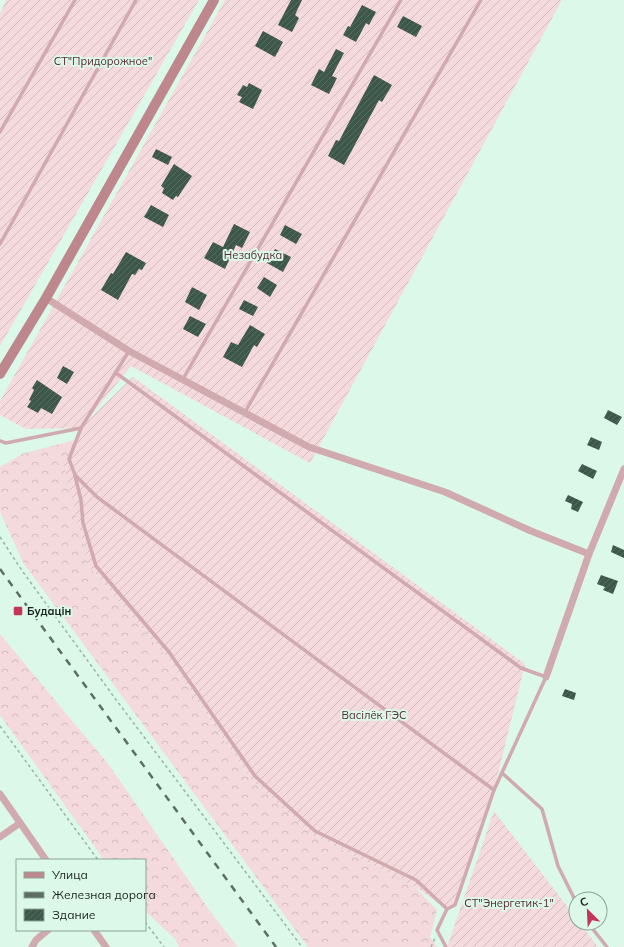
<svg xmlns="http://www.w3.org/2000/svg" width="624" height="947" font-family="Mulish,sans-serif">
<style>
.forest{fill:url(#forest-crowns)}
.garden{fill:url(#garden-furrows)}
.building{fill:url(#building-hatch)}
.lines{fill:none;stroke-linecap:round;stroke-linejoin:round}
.path{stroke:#9bb2a6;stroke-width:1.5;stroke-dasharray:3 3;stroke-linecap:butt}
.lane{stroke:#d0aaae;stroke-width:3.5}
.street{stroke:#d0aaae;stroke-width:7}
.secondary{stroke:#be878e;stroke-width:10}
.rail{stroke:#5c6d64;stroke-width:2.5;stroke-dasharray:7 7;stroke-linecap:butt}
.poi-dot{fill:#c53558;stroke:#dbf8e9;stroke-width:1.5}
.labels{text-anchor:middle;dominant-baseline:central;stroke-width:4;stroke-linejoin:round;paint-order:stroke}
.park-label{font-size:11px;fill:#5a2b32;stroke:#dbf8e9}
.poi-label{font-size:11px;font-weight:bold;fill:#18231d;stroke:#dbf8e9;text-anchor:start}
</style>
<defs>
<pattern id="forest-crowns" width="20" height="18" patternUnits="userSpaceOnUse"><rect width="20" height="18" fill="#f5dadd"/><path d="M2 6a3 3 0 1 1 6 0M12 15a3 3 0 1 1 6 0" fill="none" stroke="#d1bbbd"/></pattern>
<pattern id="garden-furrows" width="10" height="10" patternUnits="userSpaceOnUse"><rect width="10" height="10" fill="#f5dadd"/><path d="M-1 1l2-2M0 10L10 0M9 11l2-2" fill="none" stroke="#d1bbbd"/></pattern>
<pattern id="building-hatch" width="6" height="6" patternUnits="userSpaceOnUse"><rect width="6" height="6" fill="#3e574b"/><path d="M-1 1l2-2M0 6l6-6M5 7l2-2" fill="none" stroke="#576b61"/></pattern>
</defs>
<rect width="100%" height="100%" fill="#dbf8e9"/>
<g class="forest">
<polygon points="78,439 88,565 169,660 250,778 311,834 414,886 437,910 430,937 437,947 308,947 24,564 0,512 0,467 22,454"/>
<polygon points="0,634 109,765 212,914 238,947 179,947 175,939 145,911 145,860 104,860 0,715"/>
</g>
<g class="garden">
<polygon points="6,0 199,0 0,346 0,14"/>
<polygon points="225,0 562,0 310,463 131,366 84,424 133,377 525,664 494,790 455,905 447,909 414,886 311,834 250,778 169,660 88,565 64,466 81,428 26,429 0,415 0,401"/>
<polygon points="494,811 576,918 576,923 580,923 598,947 447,947"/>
</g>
<g class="building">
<polygon points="291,0 302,0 295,15 299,18 292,32 278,25"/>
<polygon points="362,5 376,12 369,25 366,23 356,42 343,35 348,26 350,27"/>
<polygon points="403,16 422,26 416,37 397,27"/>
<polygon points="263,31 283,42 275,57 255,46"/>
<polygon points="336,49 344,53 332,76 337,78 329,94 311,85 319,69 324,72"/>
<polygon points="374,75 392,85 382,102 379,100 344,165 328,156 336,140 339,141"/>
<polygon points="249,83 262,90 253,109 239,102 242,97 237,95 243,85 247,87"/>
<polygon points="156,149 172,157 168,165 152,157"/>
<polygon points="174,164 192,176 178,197 176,196 173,200 162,193 164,188 161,186"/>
<polygon points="151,205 169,215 163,227 144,217"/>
<polygon points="234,224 250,232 242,248 236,245 225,269 204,258 213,242 223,247"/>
<polygon points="285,225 302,234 296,244 280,235"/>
<polygon points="275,249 291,257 283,272 267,263"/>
<polygon points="126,252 146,263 142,270 139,269 135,275 132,274 118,300 101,290 111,273 113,274"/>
<polygon points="264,277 277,285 270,297 257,288"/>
<polygon points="192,287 207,295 199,310 185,302"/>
<polygon points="244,300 258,307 253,316 239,309"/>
<polygon points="190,316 206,324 198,337 183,329"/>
<polygon points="250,325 265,334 257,347 254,345 242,367 223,357 231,342 238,345"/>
<polygon points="63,366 74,372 67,384 57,378"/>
<polygon points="37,380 62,397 52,414 41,408 38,413 27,407 31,401 29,400 34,390 32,388"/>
<polygon points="608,410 622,417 617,425 604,418"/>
<polygon points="591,437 602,442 599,450 587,445"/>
<polygon points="582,464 597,471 593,479 578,471"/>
<polygon points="568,495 583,502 578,512 571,509 572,504 565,501"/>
<polygon points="613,545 624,550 624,558 611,552"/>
<polygon points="601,575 618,581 613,594 603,590 605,587 597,584"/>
<polygon points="565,689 576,693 574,700 562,696"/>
</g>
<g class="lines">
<g class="path">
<polyline points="0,537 23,572 114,697 302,947"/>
<polyline points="0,726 98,860"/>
<polyline points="145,922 164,947"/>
<polyline points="431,947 435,938"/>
</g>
<g class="lane">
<polyline points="0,132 75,0"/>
<polyline points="0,244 136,0"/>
<polyline points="129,351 81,428 69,459 75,475 97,497 494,790"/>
<polyline points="116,373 521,668 546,677 494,790 455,905 447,909 437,930 446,947"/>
<polyline points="183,379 401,0"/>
<polyline points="245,412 481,0"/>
<polyline points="0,441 6,443 81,428"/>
<polyline points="75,476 81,500 83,523 96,566 169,652 255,776 315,831 416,880 447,909"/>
<polyline points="502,773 542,809 558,866 576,902"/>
<polyline points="588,923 607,947"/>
</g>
<g class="street">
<polyline points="46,298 129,351 309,447 445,492 531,531 589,554"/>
<polyline points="546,677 589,554 624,469"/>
<polyline points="0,794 46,860"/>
<polyline points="0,837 20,823"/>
<polyline points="94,930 106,947"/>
<polyline points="32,947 36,940 48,930"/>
</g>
<polyline class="secondary" points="0,374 46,298 214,0"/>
<polyline class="rail" points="0,569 276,947"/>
</g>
<rect class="poi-dot" x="13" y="606" width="10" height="10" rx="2"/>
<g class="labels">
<g class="park-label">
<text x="103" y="61">СТ"Придорожное"</text>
<text x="253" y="255">Незабудка</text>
<text x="374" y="715">Васілёк ГЭС</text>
<text x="509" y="903">СТ"Энергетик-1"</text>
</g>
<g class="poi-label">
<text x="27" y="611">Будацін</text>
</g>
</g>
<rect x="16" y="859" width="130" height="72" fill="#dbf8e9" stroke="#8da397"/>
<rect x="24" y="872" width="20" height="6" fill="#be878e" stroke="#8da397"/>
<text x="52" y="879" font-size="12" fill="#18231d">Улица</text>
<rect x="24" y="892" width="20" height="6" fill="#5c6d64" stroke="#8da397"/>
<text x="52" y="899" font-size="12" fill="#18231d">Железная дорога</text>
<rect x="24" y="909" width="20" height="12" fill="url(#building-hatch)" stroke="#8da397"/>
<text x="52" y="919" font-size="12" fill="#18231d">Здание</text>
<g transform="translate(588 911) rotate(336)"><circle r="19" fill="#dbf8e9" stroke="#8da397"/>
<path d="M0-3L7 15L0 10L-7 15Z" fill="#c53558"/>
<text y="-6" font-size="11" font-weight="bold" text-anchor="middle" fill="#18231d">С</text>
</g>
</svg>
